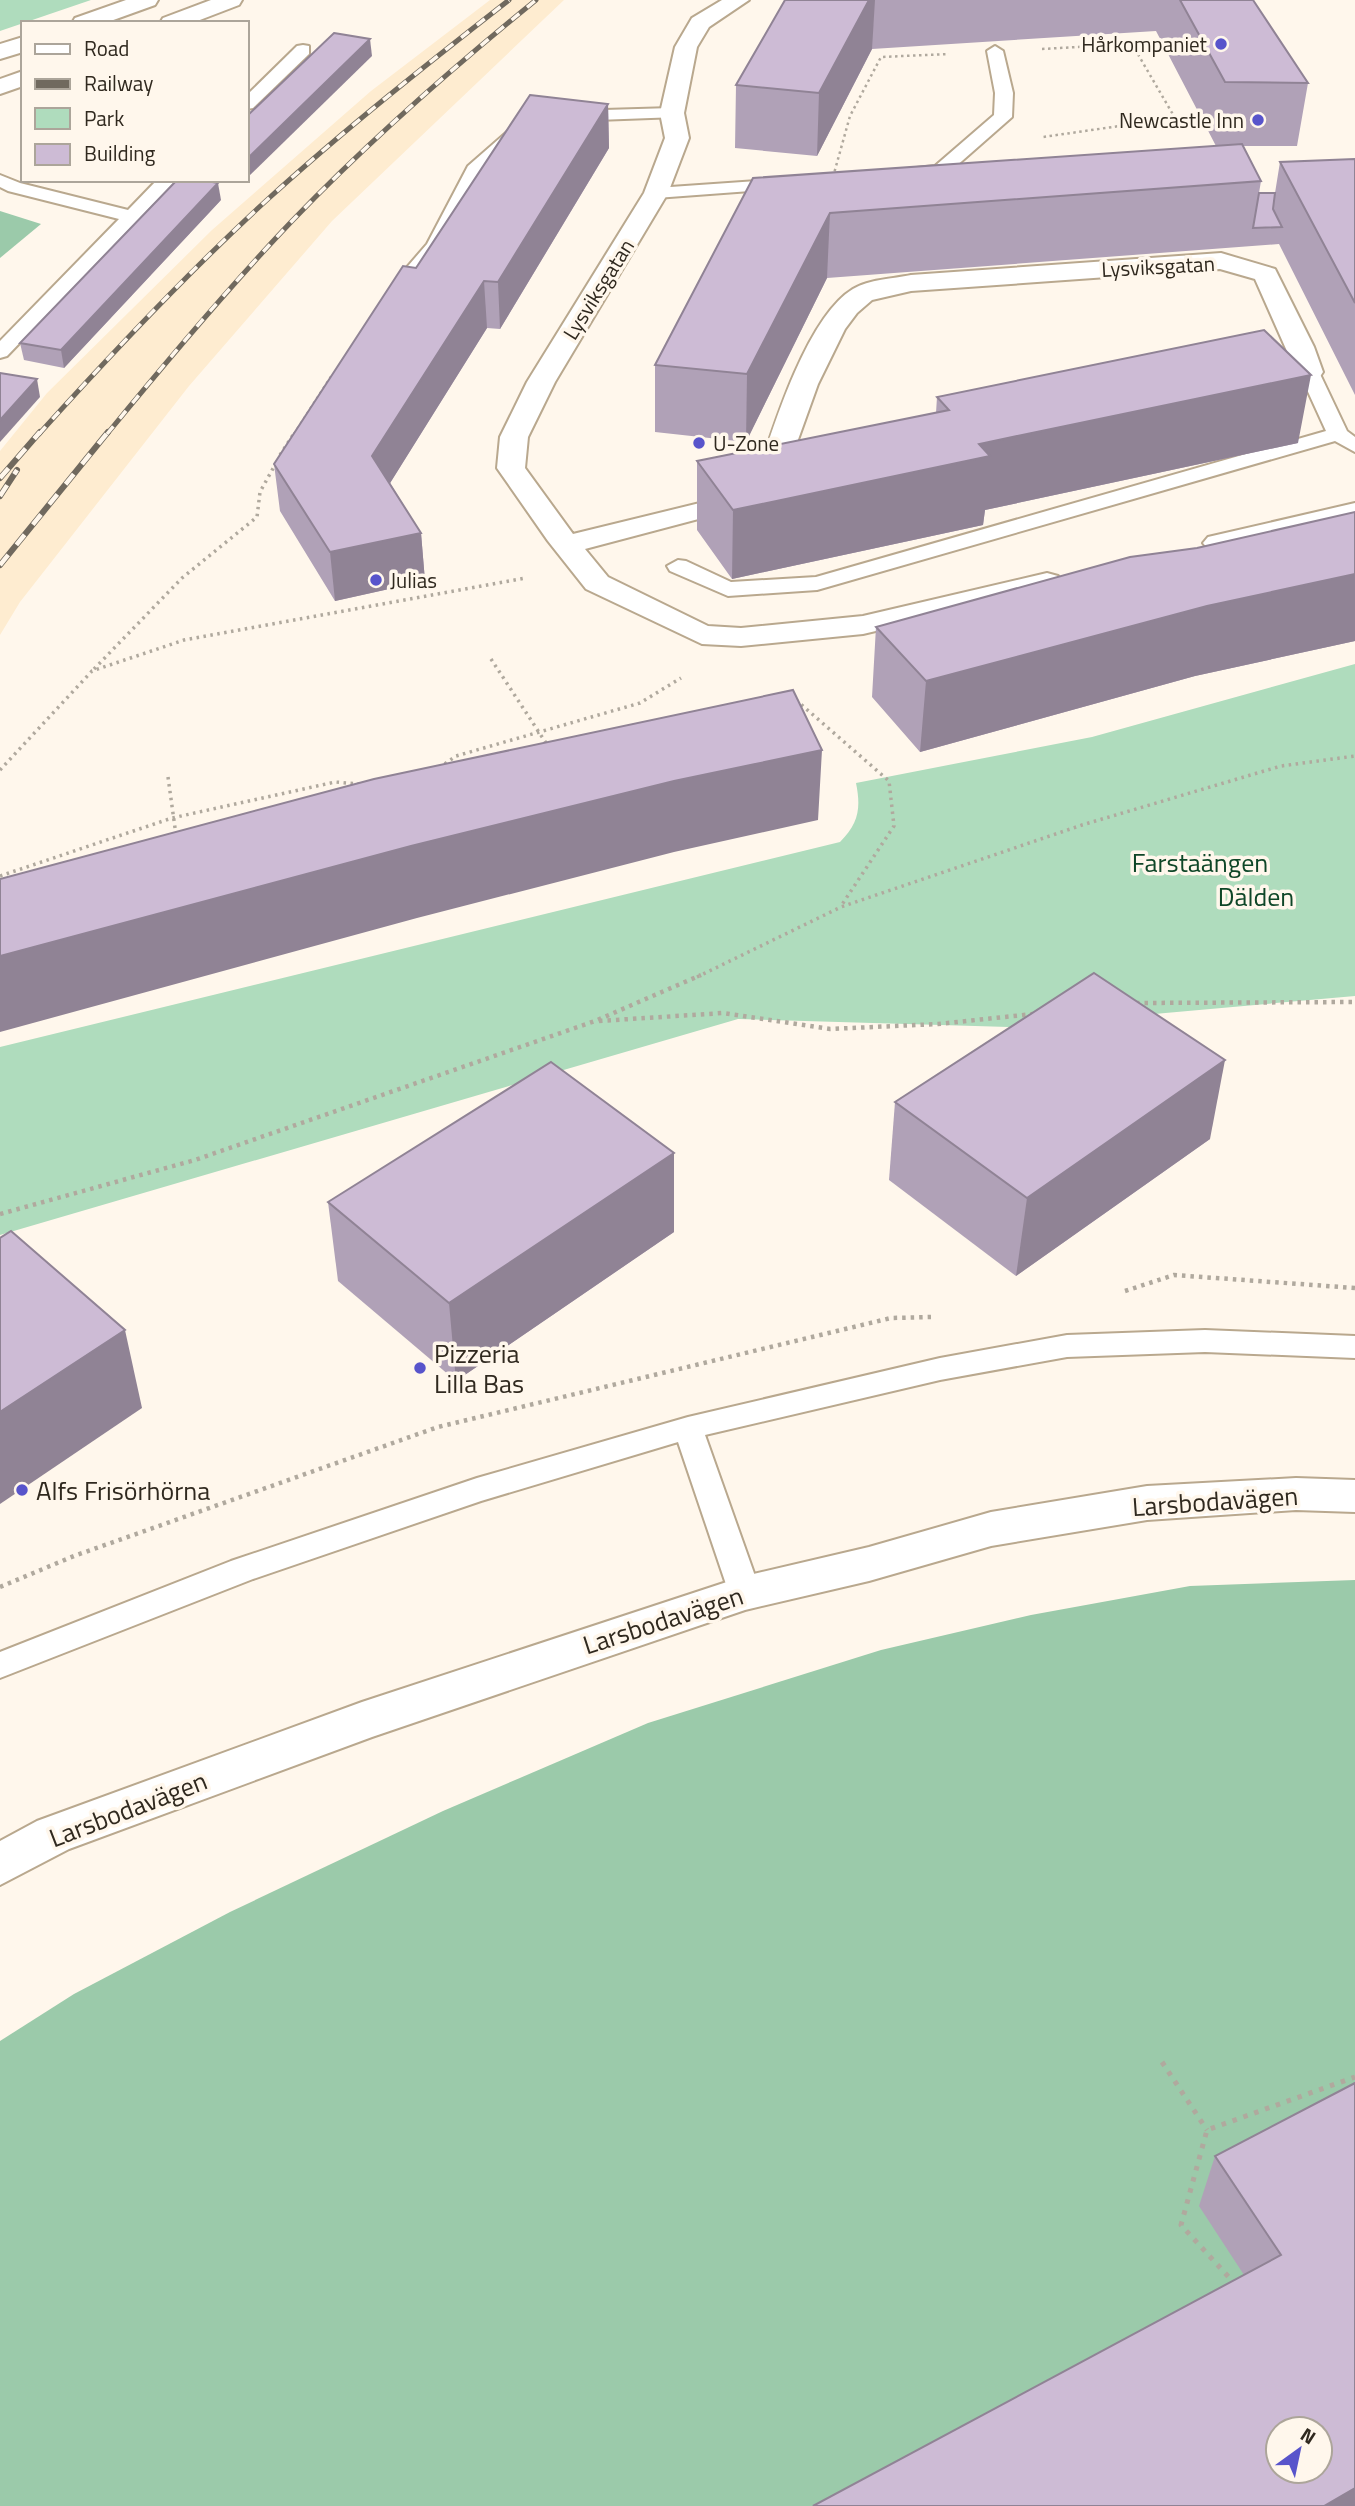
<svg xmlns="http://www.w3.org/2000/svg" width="1355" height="2506" font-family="'Titillium Web',sans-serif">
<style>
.built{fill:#feecd0}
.green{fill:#afdcbd}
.forest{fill:#9bcaaa}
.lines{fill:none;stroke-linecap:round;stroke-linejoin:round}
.service-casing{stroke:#b9a88e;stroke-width:4}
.minor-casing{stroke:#b9a88e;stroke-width:4}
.tertiary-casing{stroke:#b9a88e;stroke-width:4}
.path-far3{stroke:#b0a99e;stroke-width:2.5;stroke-dasharray:2.5 3.5;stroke-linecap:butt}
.path-far2{stroke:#b0a99e;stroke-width:3.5;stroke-dasharray:2.5 4.5;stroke-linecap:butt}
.path-far1{stroke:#b0a99e;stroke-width:4.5;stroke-dasharray:3.5 5;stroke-linecap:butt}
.path{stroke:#b0a99e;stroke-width:5;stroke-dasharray:4.5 7;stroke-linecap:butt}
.service{fill:#fff;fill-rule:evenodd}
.minor{fill:#fff;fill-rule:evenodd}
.tertiary{fill:#fff;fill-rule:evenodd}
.rail-far1-casing{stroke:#70695e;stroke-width:5}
.rail-casing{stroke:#70695e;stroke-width:6}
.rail-far1{stroke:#fff7ec;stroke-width:3.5;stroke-dasharray:10;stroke-linecap:butt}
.rail{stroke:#fff7ec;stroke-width:4.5;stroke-dasharray:13;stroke-linecap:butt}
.wall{fill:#b0a1b7}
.shaded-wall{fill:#908395}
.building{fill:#cdbbd5;stroke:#908395;stroke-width:2;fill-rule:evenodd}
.poi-dot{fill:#5854cb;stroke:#fff7ec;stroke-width:2.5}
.labels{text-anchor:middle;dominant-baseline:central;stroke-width:7;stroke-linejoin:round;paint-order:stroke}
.far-poi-label{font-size:21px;fill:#30291f;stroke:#fff7ec;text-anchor:end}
.far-street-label{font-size:21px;fill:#30291f;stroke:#fff7ec}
.park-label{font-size:26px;fill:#0e4627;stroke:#fff7ec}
.poi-label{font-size:26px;fill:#30291f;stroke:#fff7ec;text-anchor:start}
.street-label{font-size:26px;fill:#30291f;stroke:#fff7ec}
</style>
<rect width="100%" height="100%" fill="#fff7ec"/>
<polygon class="built" points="490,0 564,0 332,221 189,386 20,602 0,635 0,451 47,393 212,230 371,91"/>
<g class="green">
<polygon points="0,0 91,0 0,31"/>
<path d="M1355,664v332l-346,31 -271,-8 -738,216v-188l840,-205c19,-19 21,-34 16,-59l236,-46z"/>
</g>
<g class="forest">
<polygon points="0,211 41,224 0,258"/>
<polygon points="1355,1580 1355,2125 1263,2303 888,2506 0,2506 0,2041 74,1994 230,1912 443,1811 648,1723 881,1650 1031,1615 1190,1586"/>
</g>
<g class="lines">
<defs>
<g id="service">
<polygon points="303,45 309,46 309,54 253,108 247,109 247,95 297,46"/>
<polygon points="995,46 1003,51 1013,93 1012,117 946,175 907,177 904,173 907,169 935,166 994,115 995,93 987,51"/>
<polygon points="672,108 678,109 681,113 678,117 570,121 561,116 570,111"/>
<polygon points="521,124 530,129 484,169 444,246 420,274 413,303 410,307 396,307 393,303 402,273 427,244 468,166 515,125"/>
<polygon points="0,175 20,183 128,210 157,180 176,180 7,356 0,358 0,341 119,219 8,191 0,187"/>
<polygon points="785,179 794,184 791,188 656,198 647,193 656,188"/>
<polygon points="1309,366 1319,372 1347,431 1355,437 1355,452 1335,441 817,590 728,596 670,571 667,566 678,560 686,561 731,582 816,577 1326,431 1299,372"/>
<polygon points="1205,1330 1355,1336 1355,1358 1205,1352 1067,1357 940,1380 705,1435 761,1593 756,1602 745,1606 734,1602 729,1593 678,1442 481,1501 253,1579 0,1678 0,1652 231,1561 477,1478 688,1417 940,1358 1067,1335"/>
</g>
<g id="minor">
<path d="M722,0h27l-40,27 -12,20 -13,66 5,25 -21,55 -113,189 -27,55 -3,31 48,66 180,-44c17,-53 52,-172 100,-201 16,-10 40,-10 58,-14l310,-22 54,16 39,78 9,25 -4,6c-21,5 -50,16 -71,11l-4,-6 4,-6 46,-10 -39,-88 -35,-10 -309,22 -39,9 -15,13 -12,16 -27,55 -41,114 -15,1 -3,4 -174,46 23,28 100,49 33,2 122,-12 184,-43 11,3 4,6 -4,6 -195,46 -122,12 -39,-2 -116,-55 -38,-48 -51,-73 3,-31 27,-55 117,-189 21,-55 -5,-25 15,-66 17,-29z"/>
<polygon points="1355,503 1355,521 1218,552 1208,549 1203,543 1208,537"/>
<polygon points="1296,1478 1355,1480 1355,1512 1296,1510 1147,1520 991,1546 869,1581 745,1610 372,1737 69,1849 0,1885 0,1841 37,1821 362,1702 745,1576 869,1547 991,1512 1147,1486"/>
</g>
<g id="tertiary">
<polygon points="126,0 158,0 155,5 105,23 72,23 75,18"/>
<polygon points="211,0 242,0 239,5 192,23 160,23 163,18"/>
<polygon points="23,37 23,52 0,59 0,44"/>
<polygon points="23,71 23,86 0,94 0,79"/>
</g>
</defs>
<use href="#service" class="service-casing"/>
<use href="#minor" class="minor-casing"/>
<use href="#tertiary" class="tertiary-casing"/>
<g class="path-far3">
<polyline points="1042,49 1132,44 1175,118 1043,137"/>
<polyline points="833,177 850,116 881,57 949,54"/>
<polyline points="294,434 332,375"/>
</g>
<g class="path-far2">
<polyline points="280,455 295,432"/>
<polyline points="491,659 548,746"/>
<polyline points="94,669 182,578 257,517 260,492 276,463"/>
<polyline points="796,700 889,781 894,826 841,906"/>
<polyline points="439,768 456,756 640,703 681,678"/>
<polyline points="0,770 92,671 184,640 526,578"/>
<polyline points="168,777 176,835"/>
<polyline points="0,876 172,818 335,782 360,784"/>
<polyline points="697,977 841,907 1082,825 1281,766 1355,756"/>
</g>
<g class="path-far1">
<polyline points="1136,1003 1355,1002"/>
<polyline points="599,1021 723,1013 830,1029 938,1024 1033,1014"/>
<polyline points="0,1214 195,1160 595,1021 701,975"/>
<polyline points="1125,1291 1174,1275 1355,1288"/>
<polyline points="0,1587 74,1556 438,1427 891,1318 931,1317"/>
</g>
<g class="path">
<polyline points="1162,2062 1207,2130"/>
<polyline points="1236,2285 1181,2225 1207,2130 1355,2077"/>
</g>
<use href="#service" class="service"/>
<use href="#minor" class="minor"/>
<use href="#tertiary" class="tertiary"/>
<defs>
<g id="rail-far1">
<path d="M39,434c73,-81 148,-161 229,-235 77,-70 159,-135 241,-199"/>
<path d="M107,434c59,-72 120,-145 185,-213 76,-79 159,-152 244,-221"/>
</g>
<g id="rail">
<polyline points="0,478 40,432"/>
<polyline points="0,496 17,470"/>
<polyline points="0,565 108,432"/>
</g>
</defs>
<use href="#rail-far1" class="rail-far1-casing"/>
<use href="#rail" class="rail-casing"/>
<use href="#rail-far1" class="rail-far1"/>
<use href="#rail" class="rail"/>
</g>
<g class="wall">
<polygon points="785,0 1253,0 1308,83 1297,146 1242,146 1261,181 1259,193 1275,193 1280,162 1355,159 1355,395 1279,244 827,278 746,442 655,432 655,365 753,178 1226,146 1216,146 1156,31 872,49 817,156 735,148 736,85"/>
<polygon points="608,104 609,148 500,329 487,328 390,483 421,533 425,581 335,601 280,511 274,464"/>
<polygon points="221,200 64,368 24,360 20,343"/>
<polygon points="937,397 1298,443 985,510 983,525 732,579 697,530 697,461 936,413"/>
<polygon points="1355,512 1355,641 1195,676 920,752 872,697 876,627 1197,548"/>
<polygon points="895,1102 1210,1139 1016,1276 889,1180"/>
<polygon points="328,1202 674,1232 456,1381 338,1281"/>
<polygon points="1355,2083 1355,2506 1244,2275 1199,2206 1215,2156"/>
</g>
<g class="shaded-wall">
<polygon points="869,0 875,0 872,49 817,156 819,93"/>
<polygon points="370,39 372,56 248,177 247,159"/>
<polygon points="608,104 609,148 500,329 498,282"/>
<polygon points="218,183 221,200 64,368 61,350"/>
<polygon points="830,213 827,278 746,442 747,374"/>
<polygon points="484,281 487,328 377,504 372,456"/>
<polygon points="1311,375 1298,443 985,510 983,525 732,579 733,510 979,444"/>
<polygon points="37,379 40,397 0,442 0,420"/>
<polygon points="421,533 425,581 335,601 330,552"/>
<polygon points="1355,574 1355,641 1195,676 920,752 926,681 1207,606"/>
<polygon points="822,750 818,820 674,852 417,918 0,1032 0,956 411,846 674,781"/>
<polygon points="1225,1060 1210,1139 1016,1276 1027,1198"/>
<polygon points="674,1153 674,1232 456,1381 449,1303"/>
<polygon points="125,1330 142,1408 0,1504 0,1412"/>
<polygon points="1355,2488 1355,2506 1324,2506"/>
</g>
<g class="building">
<polygon points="785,0 869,0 819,93 736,85"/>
<polygon points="1180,0 1253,0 1308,83 1225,82"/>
<polygon points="334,33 370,39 247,159 247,116"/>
<polygon points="530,95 608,104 498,282 484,281 372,456 421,533 330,552 274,464 403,266 416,268"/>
<polygon points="1242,144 1261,181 830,213 747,374 655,365 753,178"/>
<polygon points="1355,159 1355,303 1280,162"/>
<polygon points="177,180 201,180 218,183 61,350 20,343"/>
<polygon points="1259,193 1275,193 1273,209 1282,227 1253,228"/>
<polygon points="1264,330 1311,375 979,444 990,456 733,510 697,461 949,410 937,397"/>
<polygon points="0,373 37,379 0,420"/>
<polygon points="1355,512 1355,574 1207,606 926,681 876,627 1130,557 1197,548"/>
<polygon points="793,690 822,750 674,781 411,846 0,956 0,879 374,779"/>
<polygon points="1094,973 1225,1060 1027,1198 895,1102"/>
<polygon points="551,1062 674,1153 449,1303 328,1202"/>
<polygon points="11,1231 125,1330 0,1412 0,1238"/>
<path d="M1355,2083v405l-31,18h-511l468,-251 -66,-99zM1278,2429h42v42h-42z"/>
</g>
<g class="poi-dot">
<circle cx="1221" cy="44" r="7"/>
<circle cx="1258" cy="120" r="7"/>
<circle cx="699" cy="443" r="7"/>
<circle cx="376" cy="580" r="7"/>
<circle cx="420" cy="1368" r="7"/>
<circle cx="22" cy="1490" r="7"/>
</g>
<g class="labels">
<g class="far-poi-label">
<text x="1207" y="44">Hårkompaniet</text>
<text x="1244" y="120">Newcastle Inn</text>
<text x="713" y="443" text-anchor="start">U-Zone</text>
<text x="390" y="580" text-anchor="start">Julias</text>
</g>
<g class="far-street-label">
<text transform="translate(1158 266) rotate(-3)">Lysviksgatan</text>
<text transform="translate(598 289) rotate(-58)">Lysviksgatan</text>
</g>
<g class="park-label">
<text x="1200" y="862">Farstaängen</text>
<text x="1256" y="896">Dälden</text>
</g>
<g class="poi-label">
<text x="434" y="1353">Pizzeria<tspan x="434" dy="30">Lilla Bas</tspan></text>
<text x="36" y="1490">Alfs Frisörhörna</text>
</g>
<g class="street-label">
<text transform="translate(1215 1501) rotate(-4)">Larsbodavägen</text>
<text transform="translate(663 1620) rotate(-18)">Larsbodavägen</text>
<text transform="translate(128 1809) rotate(-21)">Larsbodavägen</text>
</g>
</g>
<rect x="21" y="21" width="228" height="161" fill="#fff7ec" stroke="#aca59a" stroke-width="2"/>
<rect x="35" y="44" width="35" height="10" fill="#ffffff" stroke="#aca59a" stroke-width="2"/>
<text x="84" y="56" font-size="21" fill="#30291f">Road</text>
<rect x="35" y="79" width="35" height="10" fill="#70695e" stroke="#aca59a" stroke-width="2"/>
<text x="84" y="91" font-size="21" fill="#30291f">Railway</text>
<rect x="35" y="108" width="35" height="21" fill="#afdcbd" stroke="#aca59a" stroke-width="2"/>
<text x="84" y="126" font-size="21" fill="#30291f">Park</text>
<rect x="35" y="144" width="35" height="21" fill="#cdbbd5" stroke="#aca59a" stroke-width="2"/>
<text x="84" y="161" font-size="21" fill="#30291f">Building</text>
<g transform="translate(1299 2450) rotate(33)"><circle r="33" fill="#fff7ec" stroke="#aca59a" stroke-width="2"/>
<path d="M0-5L12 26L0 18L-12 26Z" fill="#5854cb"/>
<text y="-10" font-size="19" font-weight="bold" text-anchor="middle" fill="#30291f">N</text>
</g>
</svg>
